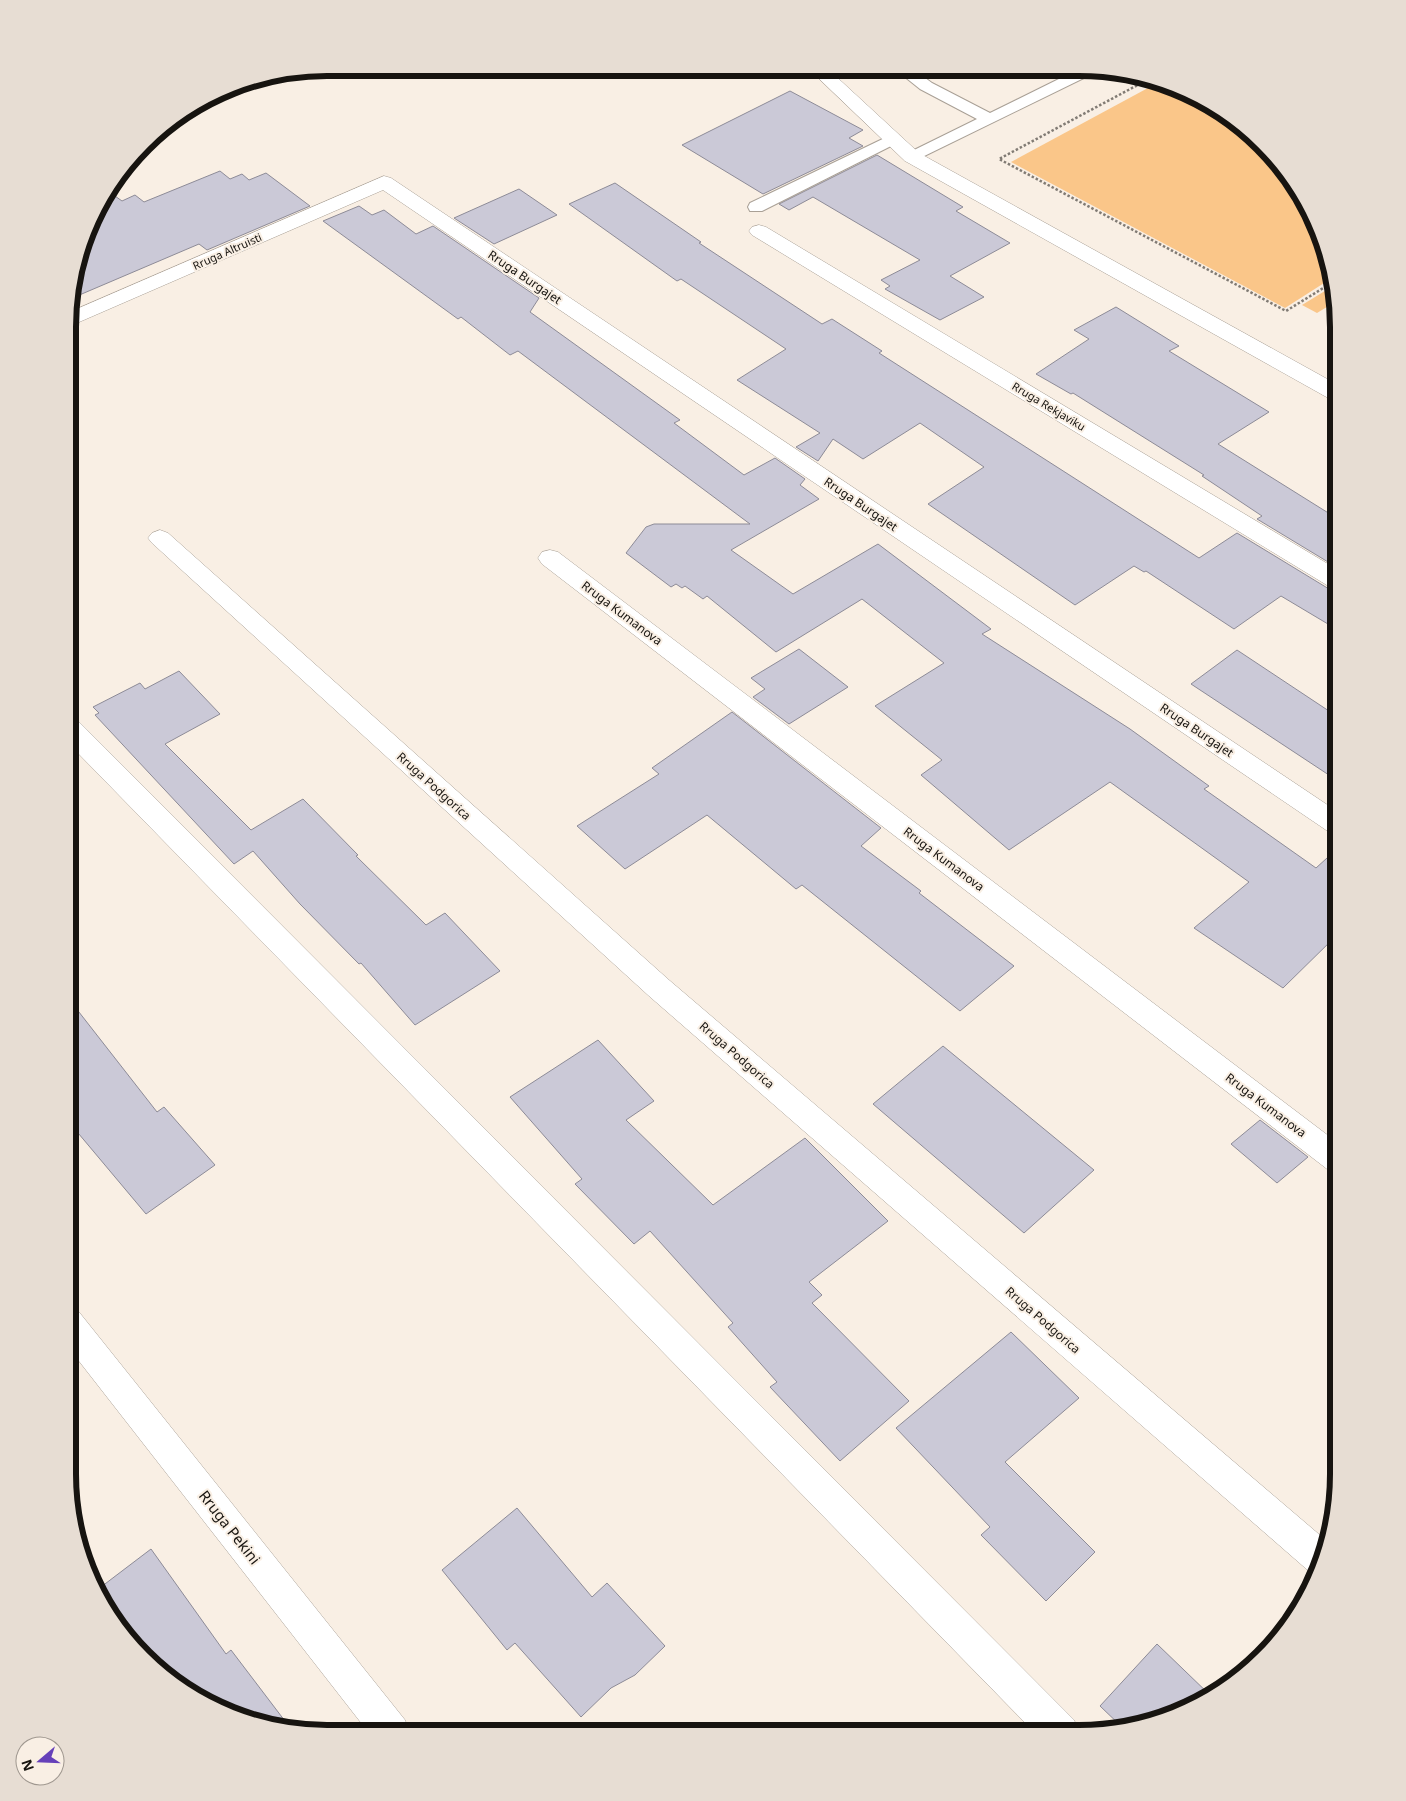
<svg xmlns="http://www.w3.org/2000/svg" width="1406" height="1801" font-family="'Noto Sans',sans-serif">
<style>
.green{fill:#fac689}
.building{fill:#cbc9d7;stroke:#8d8b97}
.lines{fill:none;stroke-linecap:round;stroke-linejoin:round}
.service-casing{stroke:#a9a096;stroke-width:2}
.minor-casing{stroke:#a9a096;stroke-width:1}
.path{stroke:#817b74;stroke-width:2.5;stroke-dasharray:2.5 2;stroke-linecap:butt}
.service{fill:#fff;fill-rule:evenodd}
.minor{fill:#fff;fill-rule:evenodd}
.labels{text-anchor:middle;dominant-baseline:central;stroke-width:4;stroke-linejoin:round;paint-order:stroke}
.far-street-label{font-size:11px;fill:#171410;stroke:#f9efe4}
.street-label{font-size:12px;fill:#171410;stroke:#f9efe4}
.near-street-label{font-size:15px;fill:#171410;stroke:#f9efe4}
.rim{fill:none;stroke:#171410;stroke-width:6}
</style>
<rect width="100%" height="100%" fill="#f9efe4"/>
<g class="green">
<path d="M1159,82c84,22 162,110 173,196l-47,30 -274,-146z"/>
<polygon points="1333,286 1335,302 1317,313 1302,305"/>
</g>
<g class="building">
<polygon points="790,91 863,130 849,138 863,146 763,194 682,145"/>
<polygon points="877,155 963,207 956,211 1010,243 950,276 984,297 940,320 885,289 890,286 881,280 920,260 813,197 789,210 779,204"/>
<polygon points="220,171 230,179 242,174 249,180 266,173 310,206 207,250 199,244 70,299 70,293 102,197 108,191 122,201 135,195 144,202"/>
<polygon points="615,183 701,242 699,243 822,324 832,319 882,351 879,353 1199,558 1237,533 1329,589 1338,591 1338,630 1281,596 1234,629 1146,571 1144,572 1134,566 1075,605 928,504 984,467 920,423 863,459 833,439 818,461 796,447 820,433 737,380 786,349 681,279 677,281 569,204"/>
<polygon points="519,189 557,215 494,244 454,218"/>
<polygon points="359,206 372,215 384,210 416,234 433,226 539,298 530,312 680,420 674,423 744,475 775,458 805,479 800,485 819,499 731,550 793,594 878,544 991,629 982,634 1130,729 1209,786 1204,789 1316,868 1338,848 1338,930 1336,936 1283,988 1194,928 1249,882 1110,782 1009,850 921,775 942,760 875,706 944,663 862,599 776,652 707,596 703,599 685,586 682,588 676,584 671,587 626,553 646,527 654,524 750,524 518,351 510,355 461,317 458,319 323,221"/>
<polygon points="1116,307 1179,346 1169,351 1269,412 1218,444 1338,519 1338,568 1257,519 1262,516 1202,476 1204,475 1073,393 1071,394 1036,374 1089,339 1074,330"/>
<polygon points="799,649 848,687 789,724 753,697 765,689 751,678"/>
<polygon points="1237,650 1338,717 1338,781 1191,684"/>
<polygon points="179,671 220,714 165,744 251,830 303,799 358,855 356,856 426,925 445,913 500,971 415,1025 361,963 359,964 300,904 253,851 234,864 95,715 99,713 93,707 140,683 145,689"/>
<polygon points="732,712 881,828 861,846 921,891 919,893 1014,966 960,1011 802,885 796,889 707,815 625,869 577,826 659,774 652,768"/>
<polygon points="68,998 157,1112 164,1107 215,1165 146,1214 68,1121"/>
<polygon points="598,1040 654,1101 626,1120 713,1205 805,1138 888,1221 809,1282 822,1295 812,1303 909,1401 840,1461 770,1387 777,1382 728,1327 733,1323 650,1231 634,1244 575,1184 582,1179 510,1097"/>
<polygon points="943,1046 1094,1170 1024,1233 873,1104"/>
<polygon points="1260,1120 1308,1157 1277,1183 1231,1144"/>
<polygon points="1011,1332 1079,1398 1005,1462 1095,1552 1046,1601 981,1535 990,1527 896,1428"/>
<polygon points="517,1508 592,1597 607,1583 665,1646 635,1675 611,1688 581,1717 515,1643 507,1650 442,1570"/>
<polygon points="151,1549 226,1654 231,1650 291,1729 244,1720 183,1690 132,1645 102,1604 97,1590"/>
<polygon points="1157,1644 1212,1697 1146,1725 1123,1728 1100,1706"/>
</g>
<g class="lines">
<defs>
<g id="service">
<polygon points="895,69 913,69 932,83 990,113 1077,70 1097,70 1094,73 912,162 904,157 906,154 977,119 920,89"/>
<polygon points="893,134 899,136 901,139 899,142 762,211 750,211 748,207 750,203"/>
</g>
<g id="minor">
<polygon points="809,69 828,69 919,153 1338,385 1338,401 1330,399 905,161"/>
<polygon points="384,176 391,178 1338,812 1338,835 1329,832 383,190 70,326 70,312"/>
<polygon points="759,225 766,227 1338,570 1338,589 1330,587 752,235 749,231 752,227"/>
<polygon points="160,530 168,533 669,980 1328,1542 1325,1557 1316,1575 1311,1573 649,996 152,543 148,538 152,533"/>
<polygon points="550,550 558,552 1338,1143 1338,1173 1327,1169 542,564 538,558 542,552"/>
<polygon points="69,719 78,721 1074,1720 1080,1733 1035,1733 69,744"/>
<polygon points="68,1307 79,1312 405,1720 410,1733 369,1733 68,1347"/>
</g>
</defs>
<use href="#service" class="service-casing"/>
<use href="#minor" class="minor-casing"/>
<polyline class="path" points="1149,79 999,159 1286,311 1333,282"/>
<use href="#service" class="service"/>
<use href="#minor" class="minor"/>
</g>
<g class="labels">
<g class="far-street-label">
<text transform="translate(227 251) rotate(-24)">Rruga Altruisti</text>
<text transform="translate(1049 406) rotate(31)">Rruga Rekjaviku</text>
</g>
<g class="street-label">
<text transform="translate(525 277) rotate(34)">Rruga Burgajet</text>
<text transform="translate(861 504) rotate(34)">Rruga Burgajet</text>
<text transform="translate(622 613) rotate(37)">Rruga Kumanova</text>
<text transform="translate(1197 730) rotate(34)">Rruga Burgajet</text>
<text transform="translate(434 786) rotate(42)">Rruga Podgorica</text>
<text transform="translate(944 859) rotate(37)">Rruga Kumanova</text>
<text transform="translate(737 1055) rotate(41)">Rruga Podgorica</text>
<text transform="translate(1266 1105) rotate(37)">Rruga Kumanova</text>
<text transform="translate(1043 1320) rotate(41)">Rruga Podgorica</text>
</g>
<g class="near-street-label">
<text transform="translate(230 1527) rotate(52)">Rruga Pekini</text>
</g>
</g>
<path d="M0 0H1406V1801H0ZM327 76H1079A251 251 0 0 1 1330 327V1474A251 251 0 0 1 1079 1725H327A251 251 0 0 1 76 1474V327A251 251 0 0 1 327 76Z" fill="#e7ddd3" fill-rule="evenodd"/>
<path class="rim" d="M327 76H1079A251 251 0 0 1 1330 327V1474A251 251 0 0 1 1079 1725H327A251 251 0 0 1 76 1474V327A251 251 0 0 1 327 76Z"/>
<g transform="translate(40 1761) rotate(251)"><circle r="24" fill="#f9efe4" stroke="#9f978f"/>
<path d="M0-4L9 19L0 12L-9 19Z" fill="#6640b9"/>
<text y="-8" font-size="14" font-weight="bold" text-anchor="middle" fill="#171410">N</text>
</g>
</svg>
